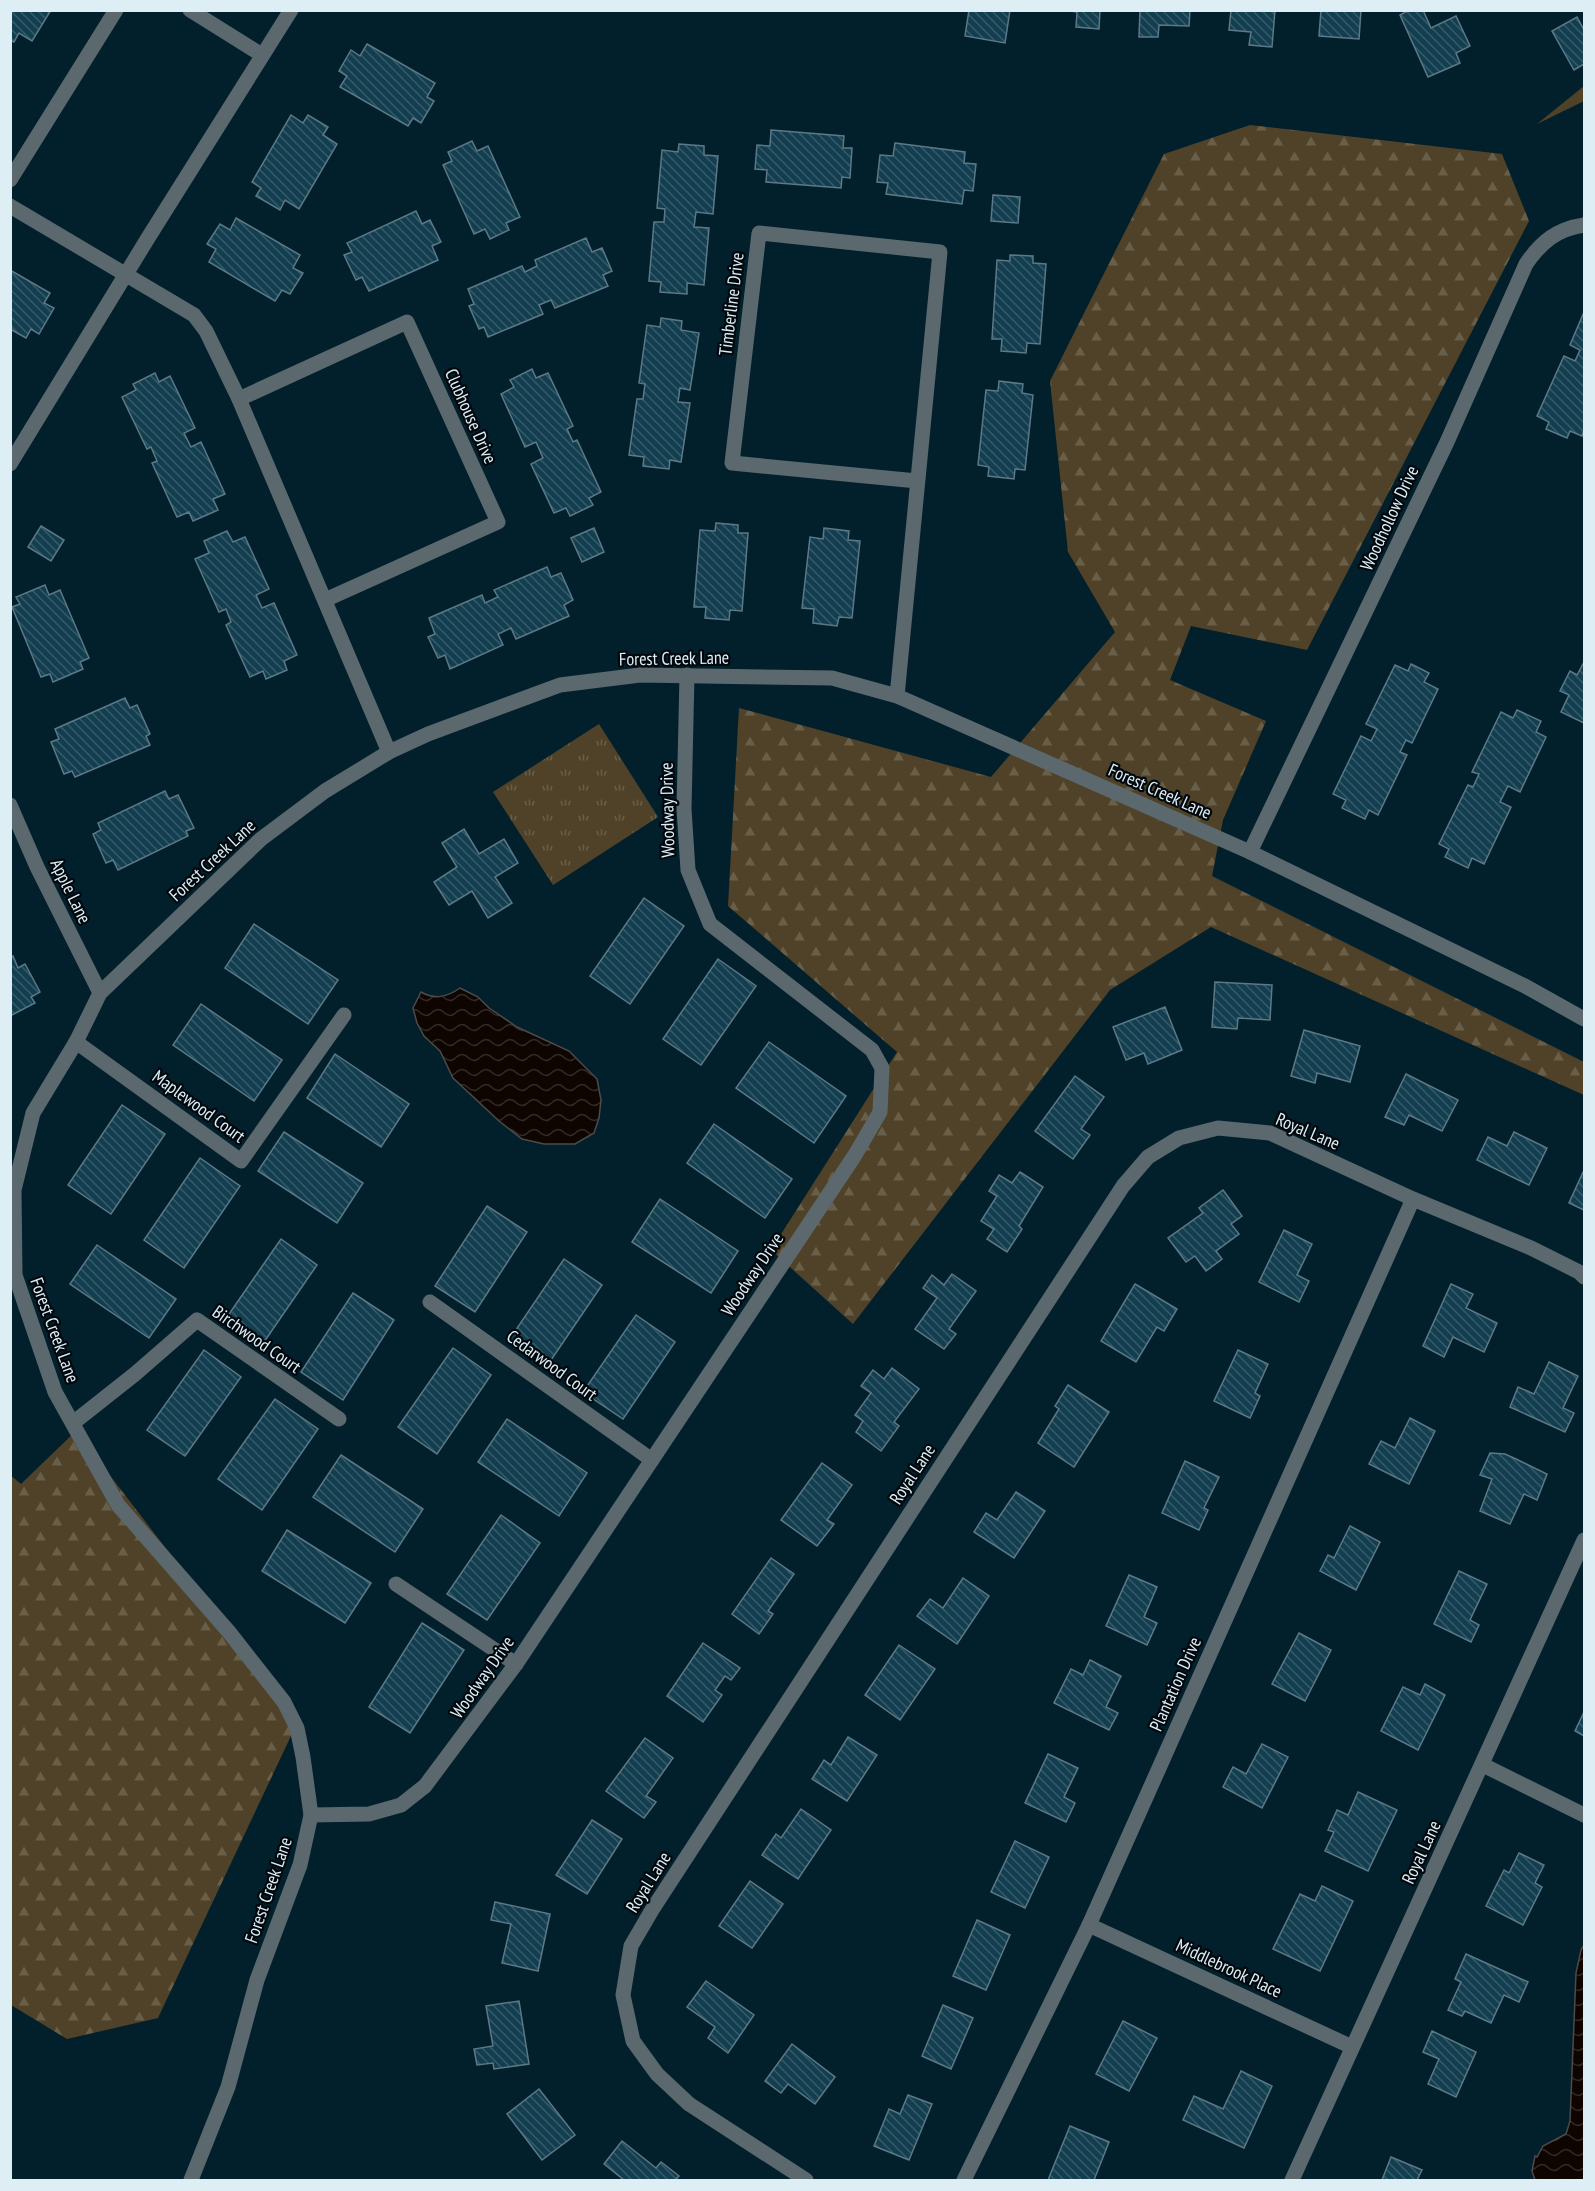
<svg xmlns="http://www.w3.org/2000/svg" width="1595" height="2191" font-family="'PT Sans Narrow',sans-serif">
<style>
.forest{fill:url(#forest-firs)}
.park{fill:url(#park-tufts)}
.water{fill:url(#water-waves);stroke:#4d4b4a;stroke-width:1.5}
.building{fill:url(#building-back-hatch);stroke:#5b7987;stroke-width:1.5}
.lines{fill:none;stroke-linecap:round;stroke-linejoin:round}
.street{stroke:#5b686e;stroke-width:15}
.labels{text-anchor:middle;dominant-baseline:central;stroke-width:4.5;stroke-linejoin:round;paint-order:stroke}
.street-label{font-size:18px;fill:#ddeef5;stroke:#01080d}
</style>
<defs>
<pattern id="forest-firs" width="22" height="20" patternUnits="userSpaceOnUse" patternTransform="scale(1.5)"><rect width="22" height="20" fill="#504228"/><path d="M5 1l3.5 6h-7zM16 11l3.5 6h-7z" fill="#695e48"/></pattern>
<pattern id="park-tufts" width="24" height="20" patternUnits="userSpaceOnUse" patternTransform="scale(1.5)"><rect width="24" height="20" fill="#504228"/><path d="M3 7l-1-3M5 7V3M7 7l1-3M15 17l-1-3M17 17v-4M19 17l1-3" fill="none" stroke="#695e48"/></pattern>
<pattern id="water-waves" width="16" height="10" patternUnits="userSpaceOnUse" patternTransform="scale(1.5)"><rect width="16" height="10" fill="#0f0500"/><path d="M0 5q4-4 8 0t8 0" fill="none" stroke="#322a26"/></pattern>
<pattern id="building-back-hatch" width="6" height="6" patternUnits="userSpaceOnUse" patternTransform="scale(1.5)"><rect width="6" height="6" fill="#133e4f"/><path d="M-1 5l2 2M0 0l6 6M5-1l2 2" fill="none" stroke="#355a69"/></pattern>
</defs>
<rect width="100%" height="100%" fill="#02202b"/>
<g class="forest">
<polygon points="1584,86 1584,101 1537,124"/>
<polygon points="1250,125 1502,154 1529,221 1307,650 1191,626 1170,680 1266,721 1223,820 1212,876 1584,1062 1584,1095 1211,927 1110,990 853,1324 771,1250 897,1052 728,906 739,708 991,777 1115,632 1068,552 1050,381 1164,154"/>
<polygon points="76,1431 298,1721 158,2018 67,2039 11,2005 10,1475 21,1484"/>
</g>
<polygon class="park" points="599,724 658,817 553,885 493,792"/>
<g class="water">
<path d="M460,988l18,9 11,11 28,19 52,24 28,28 4,21 -2,18 -5,15 -19,11h-31l-22,-5 -23,-18 -46,-43 -13,-27 -16,-15 -7,-13 -4,-15 8,-16c14,8 26,5 39,-4z"/>
<polygon points="1584,1945 1584,2180 1535,2180 1532,2171 1535,2156 1537,2157 1543,2146 1566,2134 1570,2121 1576,1973 1581,1950"/>
</g>
<g class="building">
<polygon points="10,10 51,10 32,41 19,33 14,42 10,40"/>
<polygon points="969,10 1010,10 1005,43 965,36"/>
<polygon points="1064,10 1100,10 1099,29 1076,27 1077,12"/>
<polygon points="1140,10 1190,10 1189,26 1159,25 1158,37 1139,37"/>
<polygon points="1231,10 1275,10 1272,47 1249,45 1251,32 1229,30"/>
<polygon points="1321,10 1361,10 1359,39 1319,36"/>
<polygon points="1409,10 1423,10 1431,28 1456,16 1470,46 1456,53 1460,63 1428,77 1400,15"/>
<polygon points="1577,17 1584,30 1584,64 1574,70 1552,31"/>
<polygon points="367,44 435,83 427,97 434,101 421,123 413,118 408,126 340,87 347,76 339,71 351,50 360,56"/>
<polygon points="291,115 303,123 308,115 328,127 323,135 337,144 299,209 285,200 280,210 256,196 261,188 252,182"/>
<polygon points="771,130 844,136 843,148 852,148 850,178 842,177 841,188 766,182 767,170 755,169 757,145 770,146"/>
<polygon points="472,141 477,151 488,146 520,217 506,223 509,230 490,239 485,229 474,234 443,165 452,161 448,152"/>
<polygon points="895,143 965,152 964,163 976,164 973,191 964,190 962,204 886,194 888,183 877,182 880,155 893,156"/>
<polygon points="679,144 704,146 704,155 718,156 713,214 696,212 694,227 709,228 704,285 687,283 687,294 660,292 661,282 649,281 654,222 664,222 665,209 657,208 662,150 678,152"/>
<polygon points="993,195 1020,197 1018,223 991,221"/>
<polygon points="416,211 422,224 430,220 441,242 432,246 438,260 369,291 362,277 356,280 344,255 352,252 347,243"/>
<polygon points="236,218 300,255 293,268 303,273 290,294 282,290 275,301 209,262 216,249 207,244 220,224 230,230"/>
<polygon points="586,238 592,252 602,248 612,271 603,275 608,286 555,308 551,300 539,305 543,314 488,337 484,327 479,329 469,306 474,304 468,289 522,266 525,272 537,266 535,260"/>
<polygon points="1010,255 1033,256 1033,263 1046,264 1040,344 1027,343 1026,353 1001,351 1002,339 992,339 997,260 1010,261"/>
<polygon points="10,270 50,293 44,303 54,308 39,334 31,329 26,338 10,329"/>
<polygon points="1584,312 1584,430 1582,436 1570,431 1567,438 1546,429 1549,422 1537,416 1564,356 1575,361 1580,350 1570,345"/>
<polygon points="661,318 682,321 681,330 699,333 690,390 680,388 678,402 690,403 681,462 670,460 669,469 643,466 644,457 629,455 637,399 643,399 645,384 639,383 647,325 660,327"/>
<polygon points="532,369 536,378 548,373 573,426 567,429 573,442 577,440 601,492 589,498 593,505 570,516 566,508 554,513 531,464 543,458 536,442 525,447 501,394 514,387 510,380"/>
<polygon points="155,373 159,382 170,376 195,428 184,433 191,447 201,442 225,494 213,499 218,510 193,521 189,512 177,517 152,463 157,461 151,447 147,449 122,397 136,390 133,384"/>
<polygon points="999,381 1023,384 1022,393 1033,395 1025,470 1015,469 1014,479 988,476 989,467 978,465 986,390 998,391"/>
<polygon points="716,523 738,525 738,533 748,533 742,611 730,610 729,620 705,618 706,607 694,607 700,530 715,531"/>
<polygon points="41,526 64,540 51,561 28,547"/>
<polygon points="594,528 604,552 582,562 571,538"/>
<polygon points="824,528 849,531 848,540 860,541 852,618 839,617 837,626 813,623 814,609 802,608 810,537 823,539"/>
<polygon points="227,531 233,542 245,537 269,589 256,595 262,608 274,603 297,655 284,661 287,670 266,679 263,671 250,677 226,625 231,622 226,609 219,612 195,559 209,553 204,541"/>
<polygon points="547,567 551,577 561,573 573,600 564,605 569,616 516,639 511,628 498,634 503,645 450,669 445,655 438,658 428,637 435,634 429,618 482,595 485,603 498,597 494,590"/>
<polygon points="45,585 49,595 60,590 89,658 80,662 83,669 53,682 50,674 41,677 12,607 20,604 16,597"/>
<polygon points="1584,662 1584,723 1561,712 1569,695 1560,691 1570,671 1577,675"/>
<polygon points="1411,664 1429,673 1424,682 1438,689 1412,743 1406,740 1400,752 1407,755 1378,815 1369,810 1365,819 1342,808 1346,800 1333,794 1361,736 1371,741 1377,729 1366,724 1395,665 1408,671"/>
<polygon points="125,698 130,708 137,705 150,734 146,736 150,745 75,777 72,771 64,774 51,742 59,739 55,729"/>
<polygon points="1517,710 1541,721 1536,732 1546,737 1520,792 1508,786 1500,802 1511,807 1484,864 1472,858 1468,868 1445,857 1449,849 1439,844 1468,785 1473,787 1479,774 1472,772 1501,712 1513,718"/>
<polygon points="165,791 169,799 178,795 194,828 186,831 188,836 118,870 113,860 106,863 93,834 101,830 98,823"/>
<polygon points="464,829 479,854 504,839 518,863 495,877 512,903 488,918 472,891 449,905 434,882 457,867 442,843"/>
<polygon points="644,898 684,926 630,1004 590,976"/>
<polygon points="254,924 338,980 308,1024 225,968"/>
<polygon points="13,956 18,968 25,964 40,992 31,997 35,1003 10,1016 10,957"/>
<polygon points="718,959 756,986 701,1065 663,1039"/>
<polygon points="1215,982 1272,985 1270,1020 1238,1018 1237,1029 1212,1027"/>
<polygon points="201,1004 282,1060 254,1101 173,1045"/>
<polygon points="1165,1007 1182,1050 1148,1064 1144,1053 1126,1060 1113,1027"/>
<polygon points="1304,1030 1360,1046 1350,1082 1317,1073 1315,1083 1291,1076"/>
<polygon points="769,1042 846,1096 814,1143 736,1088"/>
<polygon points="335,1054 409,1104 381,1147 307,1098"/>
<polygon points="1406,1074 1458,1100 1442,1131 1409,1115 1404,1125 1385,1117"/>
<polygon points="1075,1076 1104,1097 1081,1129 1090,1135 1073,1159 1035,1131"/>
<polygon points="122,1105 165,1134 111,1214 68,1185"/>
<polygon points="714,1124 792,1179 765,1218 687,1163"/>
<polygon points="284,1132 363,1183 337,1223 258,1171"/>
<polygon points="1514,1132 1547,1148 1529,1185 1477,1160 1488,1137 1507,1146"/>
<polygon points="200,1158 240,1186 184,1268 144,1240"/>
<polygon points="1584,1170 1584,1210 1569,1203"/>
<polygon points="1020,1172 1043,1187 1019,1226 1022,1229 1007,1252 987,1239 994,1229 981,1221 997,1196 989,1191 999,1175 1012,1183"/>
<polygon points="1223,1190 1242,1216 1231,1224 1239,1234 1216,1251 1222,1259 1206,1271 1195,1256 1186,1262 1168,1238 1203,1213 1199,1208"/>
<polygon points="660,1199 738,1251 711,1293 632,1242"/>
<polygon points="487,1206 527,1232 475,1312 435,1286"/>
<polygon points="1284,1230 1312,1244 1297,1275 1309,1281 1299,1302 1259,1282"/>
<polygon points="281,1239 317,1265 264,1342 227,1317"/>
<polygon points="97,1245 176,1299 149,1338 70,1284"/>
<polygon points="564,1259 602,1285 547,1366 509,1340"/>
<polygon points="952,1274 976,1291 949,1329 956,1334 944,1349 915,1329 937,1298 923,1288 932,1275 944,1285"/>
<polygon points="1135,1284 1177,1309 1164,1331 1157,1327 1136,1362 1101,1341"/>
<polygon points="1451,1284 1473,1294 1466,1308 1497,1323 1484,1352 1453,1337 1444,1357 1423,1346"/>
<polygon points="353,1293 394,1320 343,1400 301,1372"/>
<polygon points="636,1315 675,1342 623,1419 583,1392"/>
<polygon points="453,1348 491,1375 437,1454 398,1427"/>
<polygon points="204,1350 241,1377 185,1456 147,1430"/>
<polygon points="1238,1350 1268,1364 1255,1393 1260,1396 1250,1418 1214,1401"/>
<polygon points="1549,1362 1578,1376 1563,1408 1574,1413 1565,1432 1510,1407 1518,1387 1534,1394"/>
<polygon points="892,1368 919,1389 894,1422 899,1426 881,1451 856,1432 863,1421 855,1415 871,1393 861,1386 873,1370 884,1379"/>
<polygon points="1068,1385 1109,1412 1074,1467 1038,1443 1059,1409 1055,1406"/>
<polygon points="275,1399 318,1429 262,1510 218,1479"/>
<polygon points="1410,1418 1435,1431 1409,1484 1369,1464 1381,1441 1395,1448"/>
<polygon points="507,1419 587,1473 559,1516 478,1462"/>
<polygon points="1490,1453 1505,1454 1516,1459 1547,1474 1537,1500 1524,1494 1510,1524 1480,1511 1492,1479 1480,1475"/>
<polygon points="341,1455 423,1509 395,1552 313,1497"/>
<polygon points="1185,1461 1219,1477 1204,1508 1208,1510 1199,1530 1162,1513"/>
<polygon points="822,1463 852,1485 827,1520 834,1524 817,1546 781,1520"/>
<polygon points="1016,1492 1045,1511 1014,1558 974,1532 986,1513 997,1520"/>
<polygon points="501,1515 540,1543 487,1620 447,1594"/>
<polygon points="1350,1526 1380,1542 1356,1590 1320,1571 1328,1555 1334,1558"/>
<polygon points="287,1530 371,1583 345,1623 262,1571"/>
<polygon points="771,1558 794,1574 768,1611 773,1614 759,1634 732,1614"/>
<polygon points="1459,1571 1487,1584 1470,1620 1479,1625 1471,1642 1434,1624"/>
<polygon points="1129,1575 1157,1587 1144,1617 1157,1623 1147,1645 1106,1626"/>
<polygon points="963,1578 989,1596 957,1644 917,1616 930,1599 943,1608"/>
<polygon points="422,1623 464,1650 410,1733 369,1707"/>
<polygon points="1299,1633 1331,1650 1305,1701 1272,1684"/>
<polygon points="703,1643 740,1668 731,1680 725,1676 715,1690 722,1695 703,1722 667,1696"/>
<polygon points="899,1645 935,1669 900,1720 865,1695"/>
<polygon points="1090,1660 1121,1676 1106,1707 1118,1713 1109,1730 1054,1703 1071,1669 1083,1675"/>
<polygon points="1425,1684 1445,1695 1418,1750 1381,1731 1403,1687 1420,1695"/>
<polygon points="1584,1712 1584,1736 1575,1731"/>
<polygon points="848,1737 877,1755 847,1801 812,1779 824,1760 831,1765"/>
<polygon points="645,1738 673,1758 646,1796 656,1802 644,1818 606,1791"/>
<polygon points="1262,1744 1288,1757 1262,1808 1223,1787 1233,1767 1246,1774"/>
<polygon points="1048,1754 1078,1768 1064,1797 1075,1803 1066,1822 1025,1803"/>
<polygon points="1358,1792 1397,1810 1368,1871 1325,1851 1334,1832 1328,1830 1337,1810 1348,1815"/>
<polygon points="801,1809 831,1830 798,1879 762,1855 776,1834 781,1838"/>
<polygon points="592,1820 622,1839 587,1894 556,1875"/>
<polygon points="1015,1841 1049,1857 1025,1908 991,1892"/>
<polygon points="1519,1853 1544,1865 1535,1883 1542,1887 1523,1925 1486,1906 1504,1870 1509,1873"/>
<polygon points="750,1881 783,1904 752,1948 719,1926"/>
<polygon points="1322,1886 1353,1901 1320,1971 1273,1949 1300,1894 1315,1901"/>
<polygon points="495,1902 550,1914 538,1971 502,1963 511,1924 491,1920"/>
<polygon points="977,1920 1010,1935 986,1990 953,1976"/>
<polygon points="1466,1954 1528,1982 1519,2002 1504,1995 1491,2023 1465,2011 1462,2016 1448,2010 1461,1982 1455,1979"/>
<polygon points="706,1981 754,2015 728,2053 708,2038 715,2027 687,2007"/>
<polygon points="519,2001 529,2064 494,2069 493,2063 477,2065 474,2049 493,2046 486,2006"/>
<polygon points="943,2005 973,2018 951,2069 922,2056"/>
<polygon points="1123,2021 1157,2038 1129,2091 1096,2074"/>
<polygon points="1432,2031 1476,2052 1456,2097 1428,2084 1439,2059 1423,2052"/>
<polygon points="792,2044 835,2077 815,2104 788,2084 781,2093 765,2081"/>
<polygon points="1241,2071 1272,2086 1244,2148 1183,2120 1194,2096 1223,2109"/>
<polygon points="539,2089 575,2135 542,2160 507,2114"/>
<polygon points="908,2095 932,2104 909,2160 874,2146 889,2109 900,2114"/>
<polygon points="1070,2126 1109,2142 1094,2180 1048,2180"/>
<polygon points="622,2141 656,2168 661,2162 679,2176 675,2180 624,2180 604,2164"/>
<polygon points="1391,2157 1422,2170 1417,2180 1382,2180"/>
</g>
<g class="lines">
<g class="street">
<polyline points="190,10 262,55"/>
<polyline points="10,180 116,10"/>
<polyline points="10,206 194,315 206,331 239,399 389,752"/>
<polyline points="239,399 407,322 498,522 325,600"/>
<polyline points="10,464 148,238 291,10"/>
<polyline points="897,696 940,252 759,233 732,463 917,481"/>
<polyline points="10,805 37,867 100,993"/>
<path d="M1250,852l197,-410 79,-178c15,-22 31,-35 58,-39"/>
<polyline points="76,1042 241,1161 344,1015"/>
<polyline points="430,1302 652,1460"/>
<polyline points="73,1423 135,1374 197,1320 339,1419"/>
<polyline points="396,1584 516,1664"/>
<polyline points="1483,1765 1584,1815"/>
<polyline points="311,1815 369,1814 401,1805 425,1786 516,1664 855,1155 880,1112 882,1068 872,1050 710,924 688,870 684,809 687,675"/>
<polyline points="1089,1925 1352,2047"/>
<polyline points="191,2180 228,2087 257,1980 300,1865 311,1815 303,1757 297,1728 284,1702 229,1632 118,1505 55,1392 15,1275 14,1190 33,1113 76,1042 100,993 261,839 325,791 389,752 428,734 560,685 640,675 832,678 897,696 1250,852 1525,986 1584,1019"/>
<polyline points="806,2180 689,2104 657,2074 633,2041 623,1995 631,1946 652,1910 1123,1186 1148,1157 1179,1138 1218,1128 1270,1133 1413,1199 1531,1248 1579,1272 1584,1277"/>
<polyline points="964,2180 1089,1925 1413,1199"/>
<polyline points="1292,2180 1584,1540"/>
</g>
</g>
<g class="labels">
<g class="street-label">
<text transform="translate(731 304) rotate(-83)">Timberline Drive</text>
<text transform="translate(471 416) rotate(66)">Clubhouse Drive</text>
<text transform="translate(1389 518) rotate(-65)">Woodhollow Drive</text>
<text transform="translate(674 658) rotate(-1)">Forest Creek Lane</text>
<text transform="translate(1160 791) rotate(24)">Forest Creek Lane</text>
<text transform="translate(667 810) rotate(-91)">Woodway Drive</text>
<text transform="translate(212 860) rotate(-43)">Forest Creek Lane</text>
<text transform="translate(71 891) rotate(64)">Apple Lane</text>
<text transform="translate(199 1106) rotate(36)">Maplewood Court</text>
<text transform="translate(1308 1131) rotate(23)">Royal Lane</text>
<text transform="translate(752 1274) rotate(-56)">Woodway Drive</text>
<text transform="translate(55 1330) rotate(70)">Forest Creek Lane</text>
<text transform="translate(257 1339) rotate(35)">Birchwood Court</text>
<text transform="translate(552 1365) rotate(36)">Cedarwood Court</text>
<text transform="translate(912 1474) rotate(-57)">Royal Lane</text>
<text transform="translate(482 1677) rotate(-55)">Woodway Drive</text>
<text transform="translate(1175 1684) rotate(-66)">Plantation Drive</text>
<text transform="translate(1421 1852) rotate(-65)">Royal Lane</text>
<text transform="translate(648 1882) rotate(-58)">Royal Lane</text>
<text transform="translate(268 1890) rotate(-71)">Forest Creek Lane</text>
<text transform="translate(1229 1968) rotate(25)">Middlebrook Place</text>
</g>
</g>
<rect width="1595" height="2191" fill="none" stroke="#ddeef5" stroke-width="24"/>
</svg>
